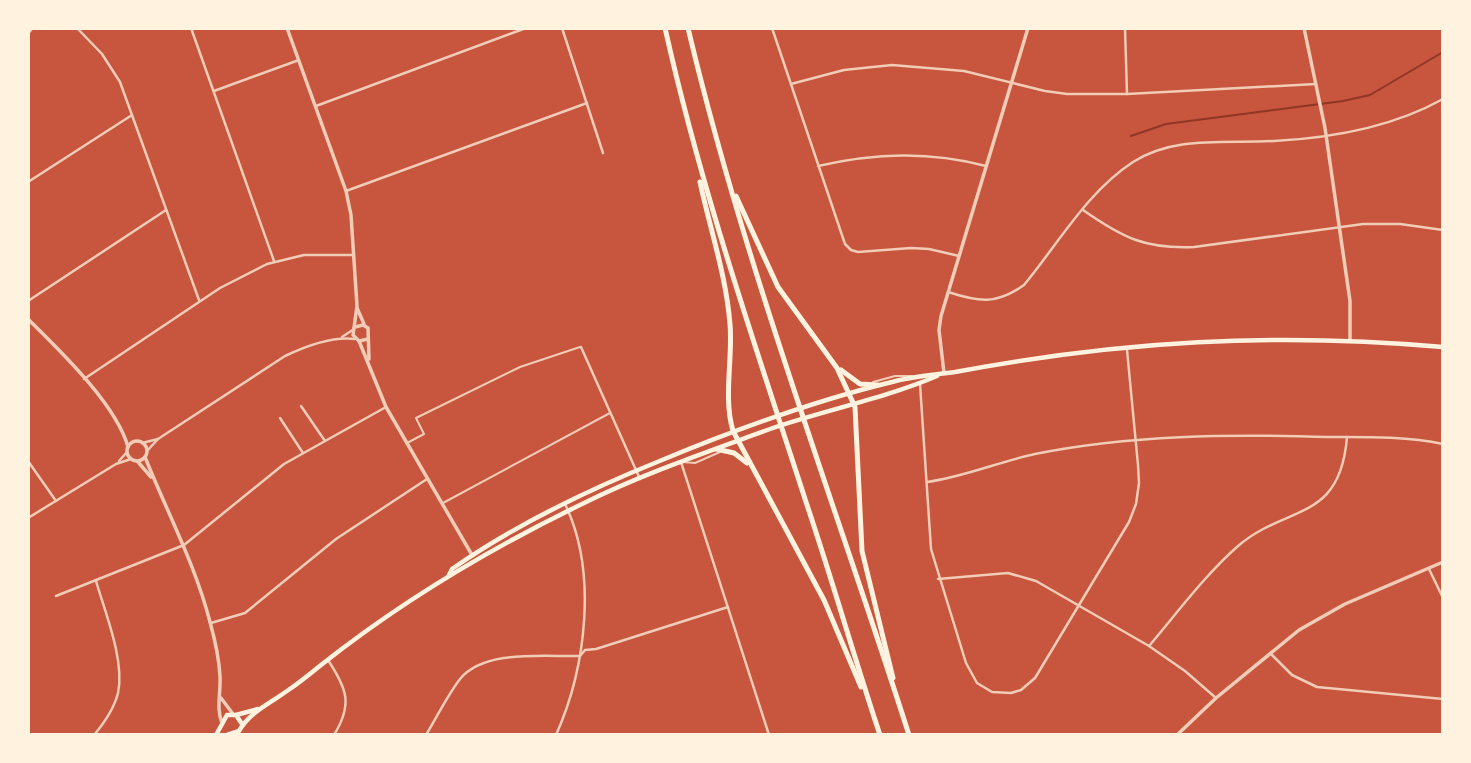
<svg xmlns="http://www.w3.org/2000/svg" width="1471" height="763" font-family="Overpass,sans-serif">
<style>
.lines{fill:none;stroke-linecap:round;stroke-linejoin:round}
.stream{stroke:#8f3625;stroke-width:2}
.service{stroke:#f1ccb7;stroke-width:2}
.minor{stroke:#f1ccb7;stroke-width:2.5}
.tertiary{stroke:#f1ccb7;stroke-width:3.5}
.secondary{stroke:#fff3e0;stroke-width:4.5}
.motorway{stroke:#fff3e0;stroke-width:5}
</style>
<rect width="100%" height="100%" fill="#c8553d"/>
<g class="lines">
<polyline class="stream" points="1131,136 1166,124 1343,101 1370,95 1443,52"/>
<g class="service">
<polyline points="873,382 895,376 912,376"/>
<polyline points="407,443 424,434 416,418 520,367 580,347"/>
<polyline points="682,462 695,463 720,452"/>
<polyline points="443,503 610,413"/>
</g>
<g class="minor">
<polyline points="77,28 102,54 120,82 199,300"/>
<polyline points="191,28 274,261"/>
<polyline points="562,28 603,153"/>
<polyline points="772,28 845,244 851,250 858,252 911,248 929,249 959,256"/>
<polyline points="1125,28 1127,94"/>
<polyline points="791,84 844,70 892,65 964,71 1045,91 1067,94 1127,94 1316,84"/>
<polyline points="214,91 299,60"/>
<polyline points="316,106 526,28"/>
<path d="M818,166c57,-13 111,-15 168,0"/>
<polyline points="28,182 132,115"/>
<polyline points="346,191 587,103"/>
<path d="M1083,210c40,28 62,39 111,37l169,-23h37l43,6"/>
<path d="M948,292c31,10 48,13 76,-7 34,-41 63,-93 109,-123 43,-27 93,-18 141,-21 58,-3 117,-13 169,-42"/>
<polyline points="28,301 166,210"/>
<polyline points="342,337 354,329"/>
<polyline points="581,347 640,479"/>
<polyline points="84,379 220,288 267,264 304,255 353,255"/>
<polyline points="920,384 931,549 966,663 977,683 992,692 1011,693 1021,690 1035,678 1129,522 1136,504 1139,483 1138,465 1127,350"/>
<polyline points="301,406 325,441"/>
<polyline points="280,418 303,453"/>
<polyline points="142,443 158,439"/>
<path d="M147,451l11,-12 127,-83c21,-10 47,-20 70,-17"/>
<polyline points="28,461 56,501"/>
<polyline points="119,461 127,452"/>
<polyline points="681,462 769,735"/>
<path d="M927,482c37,-5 71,-20 108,-28 95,-19 194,-20 291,-17 38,0 80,-1 117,7"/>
<polyline points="28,518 116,464 131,459"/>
<polyline points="1429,569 1443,598"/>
<polyline points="938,579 1008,573 1036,581 1149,646 1185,671 1216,698"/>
<polyline points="56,596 184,545 284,464 386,407"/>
<polyline points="211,623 245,613 336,539 427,479"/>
<path d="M1149,646c28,-33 56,-71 89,-100 49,-42 102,-23 109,-109"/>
<polyline points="1271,654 1292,675 1317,687 1443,699"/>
<path d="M328,660c19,29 25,44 6,75"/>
<path d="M94,735c11,-13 20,-26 24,-42 7,-32 -13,-81 -22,-112"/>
<path d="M426,735c11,-18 21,-39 34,-56 25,-30 84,-22 120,-23l5,-6 11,-1 132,-42"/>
<path d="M556,735c30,-67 42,-163 9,-231"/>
</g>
<g class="tertiary">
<polyline points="287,28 346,191 351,215 357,306 353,335 359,341 368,339"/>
<polyline points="1304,28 1325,128 1350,301 1350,340"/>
<polyline points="28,33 32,28"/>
<polyline points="357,308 364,324"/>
<path d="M28,319c32,32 88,85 100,128"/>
<polyline points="355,327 363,325 368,328 369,359"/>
<polyline points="359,341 386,407 472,555"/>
<polyline points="944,373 939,330 941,316 1028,28"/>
<circle cx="137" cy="451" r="10"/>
<path d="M145,457c22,55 50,107 65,165 5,18 9,36 10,54 1,16 -4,33 2,47"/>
<polyline points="138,462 151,477"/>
<polyline points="221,698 233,714"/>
<polyline points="1177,735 1216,698 1299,630 1345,604 1443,562"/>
</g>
<g class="secondary">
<path d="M449,575l3,-6c64,-45 138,-80 210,-109 75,-31 151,-59 230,-78 21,-6 42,-7 63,-10 165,-31 320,-40 488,-25"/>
<polyline points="236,715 258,709"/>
<polyline points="216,735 227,715 236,715 242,724"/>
<path d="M227,735l12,-4c11,-19 30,-27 48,-40 12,-8 23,-17 34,-26 81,-64 168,-116 261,-161 60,-30 125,-52 188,-75 55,-19 113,-30 167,-53"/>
</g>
<g class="motorway">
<path d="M665,28c36,161 90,317 141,474 26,77 48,155 74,233"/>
<path d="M688,28c57,240 146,472 221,707"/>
<path d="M700,182c10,47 26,93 30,142 3,35 -7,73 3,107l91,169 37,87"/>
<polyline points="736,196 778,287 837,368 855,407 862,551 893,678"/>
<polyline points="841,370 860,384 878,385"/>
<polyline points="716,449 734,453 747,463"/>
</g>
</g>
<rect width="1471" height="763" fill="none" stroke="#fff3e0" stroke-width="60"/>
</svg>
